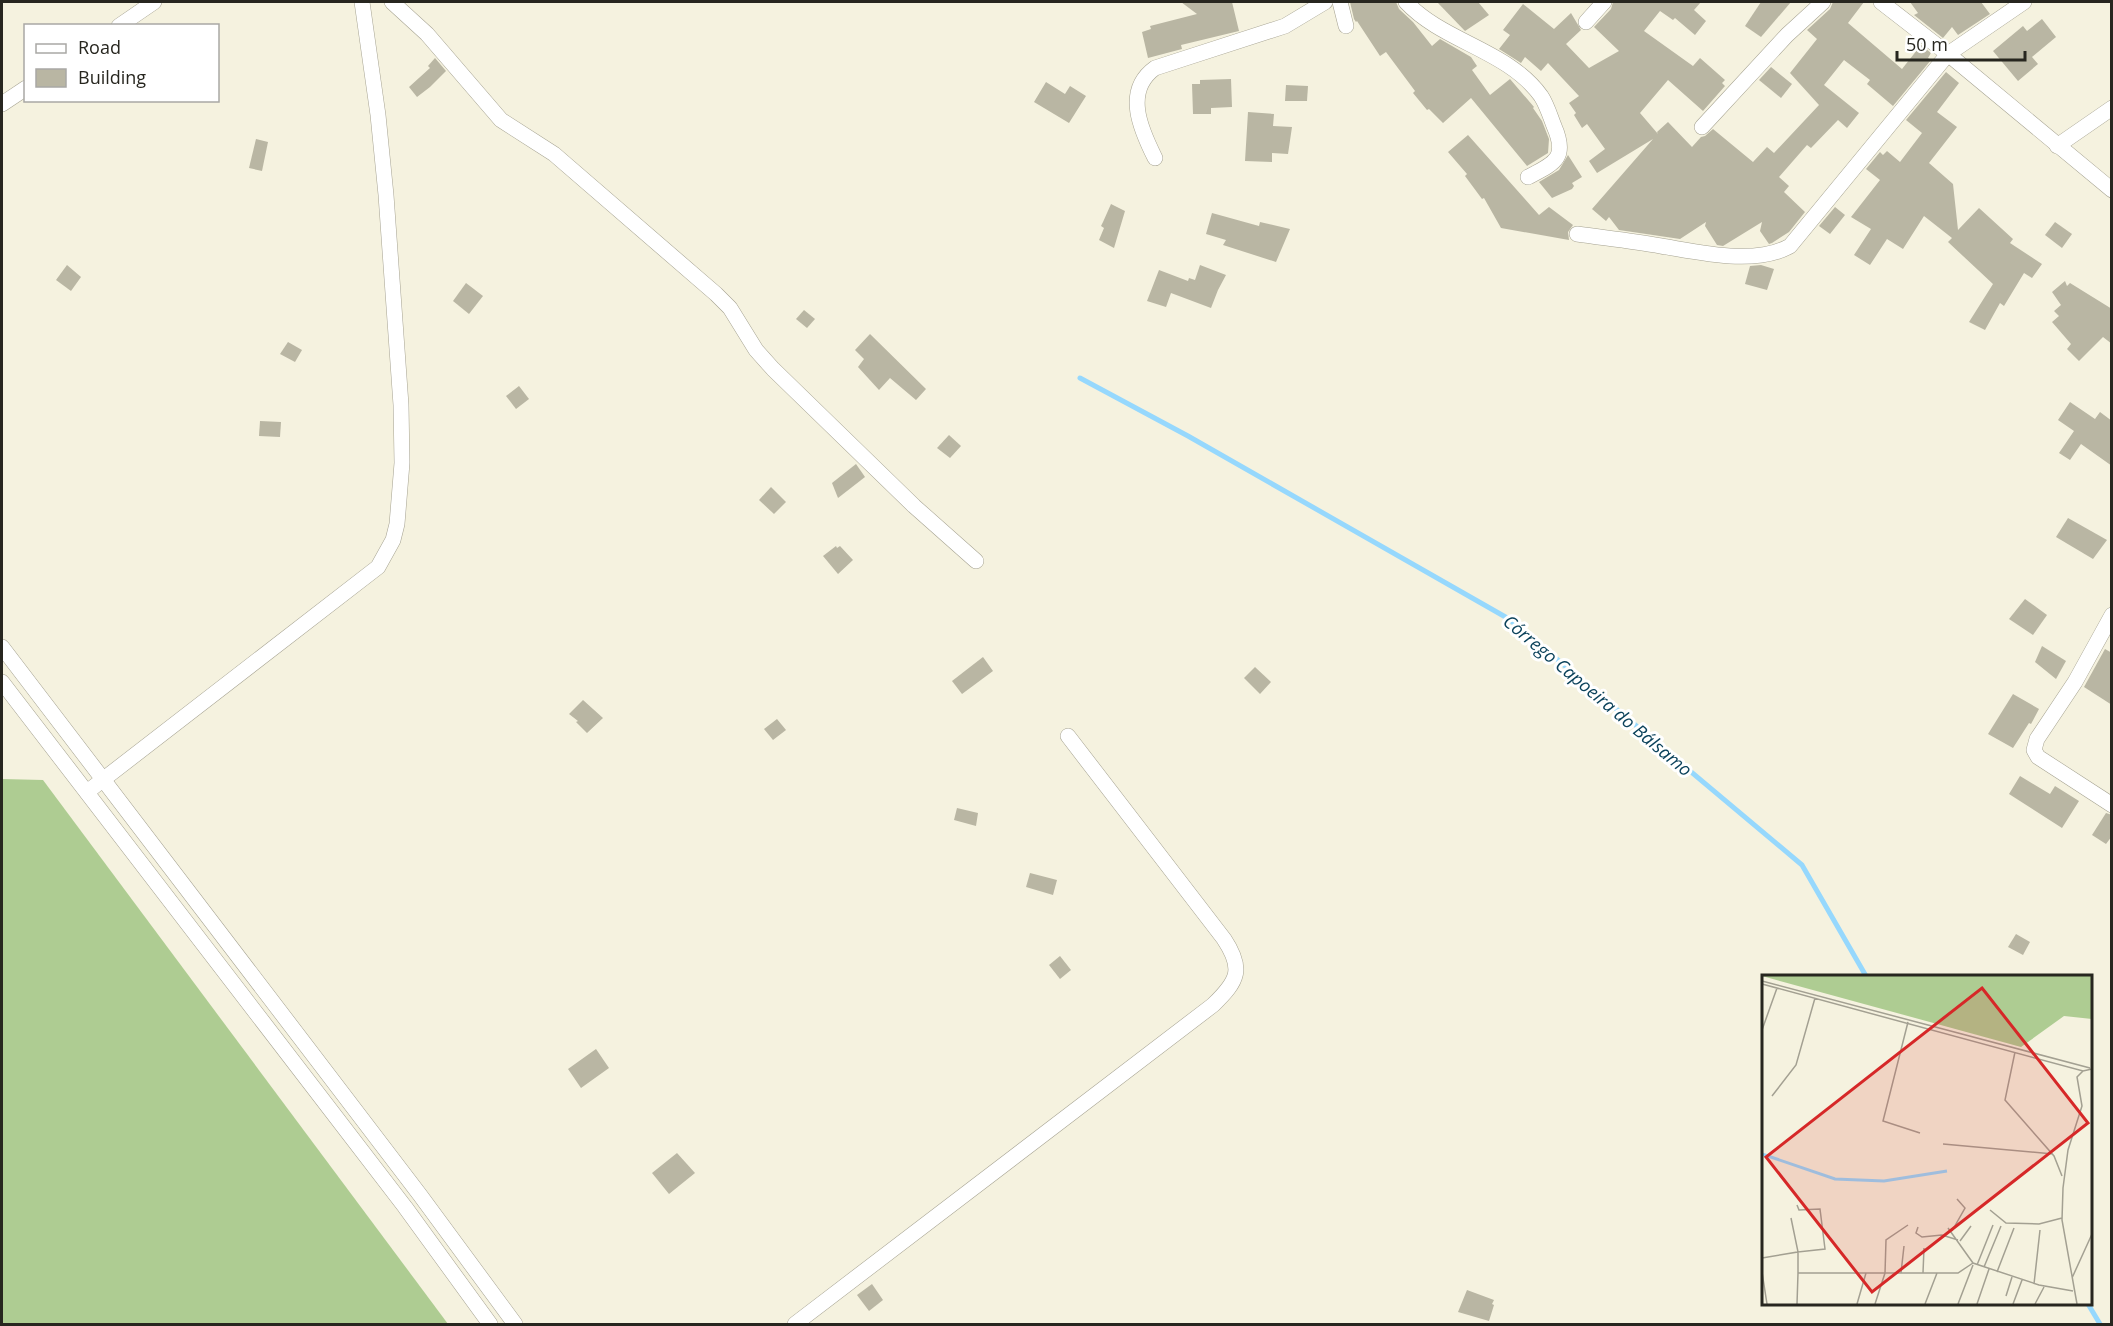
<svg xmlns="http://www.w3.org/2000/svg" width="2113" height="1326" font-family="'Open Sans',sans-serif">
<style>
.forest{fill:#aecc92}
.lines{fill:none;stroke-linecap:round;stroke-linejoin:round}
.stream{stroke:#96d8fd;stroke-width:5}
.building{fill:#b9b6a3}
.minor-casing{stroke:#a5a291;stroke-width:16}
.minor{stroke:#fff;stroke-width:15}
.labels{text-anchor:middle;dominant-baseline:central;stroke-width:6;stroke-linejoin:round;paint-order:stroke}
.water-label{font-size:18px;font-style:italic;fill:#0b425b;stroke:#fff}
.inset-river{fill:none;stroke:#96d8fd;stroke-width:3}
.inset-road{fill:none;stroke:#a3a092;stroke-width:1.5}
.view{fill:#d62828;fill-opacity:0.15;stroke:#d62828;stroke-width:3}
.inset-edge{fill:none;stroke:#27261f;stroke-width:3}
</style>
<rect width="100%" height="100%" fill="#f5f2df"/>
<polygon class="forest" points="2,779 43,780 448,1324 2,1324"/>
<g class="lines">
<g class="stream">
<polyline points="1080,378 1188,436 1509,619 1802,865 1866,976"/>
<polyline points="2088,1304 2100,1324"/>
</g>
</g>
<g class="building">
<polygon points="1181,2 1232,2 1239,31 1181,45 1182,49 1148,58 1142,32 1151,29 1150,26 1197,14"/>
<polygon points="1350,2 1396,2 1399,9 1413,22 1432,46 1440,39 1471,57 1477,66 1472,70 1490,95 1510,79 1534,107 1533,108 1542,121 1549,139 1548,153 1527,166 1471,98 1443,123 1429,109 1427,110 1413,93 1415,91 1386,52 1380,56 1357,21 1356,22 1354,19"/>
<polygon points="1437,2 1478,2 1489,15 1465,31"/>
<polygon points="1613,2 1701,2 1694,10 1706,21 1695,35 1675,18 1673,20 1660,11 1644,31 1693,66 1700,58 1725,80 1722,83 1725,86 1703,111 1668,80 1640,113 1658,134 1657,132 1668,122 1692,147 1701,137 1705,136 1713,129 1753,162 1767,147 1774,153 1819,105 1790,73 1817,39 1807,30 1830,9 1833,2 1864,2 1848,23 1902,69 1921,45 1931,53 1928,58 1931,60 1893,106 1867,84 1870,80 1844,60 1824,85 1859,113 1847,128 1838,120 1811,148 1807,145 1779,177 1789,186 1784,192 1805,212 1789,232 1772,243 1769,244 1760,231 1762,222 1723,246 1717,245 1705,226 1706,222 1680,239 1619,230 1609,217 1606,221 1592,209 1653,139 1597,173 1589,161 1605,149 1587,124 1582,128 1574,115 1576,113 1569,103 1579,96 1548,63 1541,71 1525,57 1521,63 1499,49 1510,35 1503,30 1523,4 1554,29 1571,13 1581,30 1566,44 1589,68 1619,51 1594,27 1611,9"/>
<polygon points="1761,2 1791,2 1761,37 1745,26"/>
<polygon points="1910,2 1981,2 1990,14 1958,35 1952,27 1943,38 1914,15 1918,13"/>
<polygon points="2042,19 2056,37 2032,57 2038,64 2018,81 1993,51 2023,26 2027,31"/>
<polygon points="435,58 446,71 430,87 417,97 409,87 430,68 428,66"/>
<polygon points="1771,67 1792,84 1781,98 1759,80"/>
<polygon points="1946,72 1959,83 1937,112 1957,127 1929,163 1953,184 1958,230 1979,208 2013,239 2010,243 2042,264 2032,278 2024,273 2004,306 2000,303 1985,330 1969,322 1993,284 1948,242 1952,238 1924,216 1903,249 1887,239 1870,265 1854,255 1871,229 1851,217 1880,180 1866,169 1880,152 1883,155 1887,151 1900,162 1922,133 1906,120"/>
<polygon points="1231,79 1232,107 1211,108 1211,114 1193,114 1192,84 1200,84 1200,80"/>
<polygon points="1046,82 1065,94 1070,86 1086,96 1069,123 1034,102"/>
<polygon points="1286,85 1308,86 1307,101 1285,101"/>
<polygon points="1248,112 1274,114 1273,126 1292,127 1288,154 1272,153 1272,162 1245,161"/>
<polygon points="1468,135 1539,215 1549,207 1573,225 1568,232 1569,240 1501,228 1484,198 1482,199 1465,176 1467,174 1448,152"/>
<polygon points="256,139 268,142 262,171 249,168"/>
<polygon points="1568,155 1582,177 1572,183 1574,186 1572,189 1552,198 1539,182 1559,170"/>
<polygon points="1111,204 1125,211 1114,248 1099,240 1104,228 1101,226 1103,222"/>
<polygon points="1835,207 1845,215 1830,234 1819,226"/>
<polygon points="1212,213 1259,226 1260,222 1290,229 1276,262 1223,245 1226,240 1206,234"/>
<polygon points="2055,222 2072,234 2062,248 2045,235"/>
<polygon points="67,265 81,277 71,291 56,280"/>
<polygon points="1200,265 1226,275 1218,290 1211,308 1171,293 1166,307 1147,301 1159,270 1188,281 1189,278 1195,280"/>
<polygon points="1761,265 1774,269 1767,290 1745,284 1750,266"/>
<polygon points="2065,281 2067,286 2070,283 2112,309 2112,344 2103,337 2079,361 2067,349 2071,344 2052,322 2059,316 2054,311 2061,305 2052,292"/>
<polygon points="466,283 483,296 469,314 453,301"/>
<polygon points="804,310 815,319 807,328 796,319"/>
<polygon points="870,334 926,389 916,400 890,378 879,390 858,367 864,359 855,350"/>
<polygon points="288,342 302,350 295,362 280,354"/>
<polygon points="519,386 529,399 516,409 506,396"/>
<polygon points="2070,402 2095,419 2100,412 2112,421 2112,466 2081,444 2070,460 2059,453 2074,431 2058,420"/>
<polygon points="260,421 281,422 280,437 259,436"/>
<polygon points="949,435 961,446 950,458 937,448"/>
<polygon points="856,464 865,477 838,498 832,483"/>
<polygon points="771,487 786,502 774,514 759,500"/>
<polygon points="2068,518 2107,540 2093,559 2056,537"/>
<polygon points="836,546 837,548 840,546 853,560 838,574 823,556"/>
<polygon points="2025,599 2047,615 2033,635 2009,619"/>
<polygon points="2042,646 2066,661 2056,679 2035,662"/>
<polygon points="2105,649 2112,653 2112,705 2084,687"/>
<polygon points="983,657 993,671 962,694 952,681"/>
<polygon points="1255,667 1271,682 1260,694 1244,678"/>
<polygon points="2013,694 2039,709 2031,724 2029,723 2013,748 1988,734"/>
<polygon points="583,700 603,718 587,733 576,722 578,721 569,714"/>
<polygon points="777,719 786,730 773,740 764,729"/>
<polygon points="2020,776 2050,794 2055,786 2079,801 2062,828 2009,794"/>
<polygon points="957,808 978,813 976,826 954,820"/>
<polygon points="2106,813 2112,815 2112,836 2106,844 2092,835"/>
<polygon points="1030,873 1057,880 1053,895 1026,887"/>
<polygon points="2016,934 2030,942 2023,955 2008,947"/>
<polygon points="1060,956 1071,970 1060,979 1049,965"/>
<polygon points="596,1049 609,1068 581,1088 568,1069"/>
<polygon points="677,1153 695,1173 669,1194 652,1173"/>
<polygon points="872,1284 883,1300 869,1311 857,1295"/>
<polygon points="1467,1290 1494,1300 1492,1304 1494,1305 1489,1321 1458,1312"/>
</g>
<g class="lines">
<defs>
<g id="minor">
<polyline points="392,2 427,34 501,120 554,154 716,294 730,308 756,350 773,369 914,506 976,561"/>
<polyline points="1340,2 1346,26"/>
<path d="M1406,2c37,40 102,48 135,94 6,9 9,20 13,30 14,32 1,37 -26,51"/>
<polyline points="1881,2 1948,54 2112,190"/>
<polyline points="1586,22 1604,2"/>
<polyline points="119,26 154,2"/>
<polyline points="2,104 26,88"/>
<polyline points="1702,127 1787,35 1823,2"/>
<polyline points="2057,146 2112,108"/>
<path d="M1155,158c-14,-28 -32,-67 0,-90l130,-42 40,-24"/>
<path d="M1577,234c28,4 56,7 84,12 37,6 94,20 129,0l158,-192 76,-52"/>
<polyline points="2112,615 2075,682 2037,739 2034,750 2038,757 2112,805"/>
<polyline points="2,647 420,1195 515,1324"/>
<polyline points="2,682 405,1207 490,1324"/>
<polyline points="87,792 378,567 393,540 397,524 402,463 401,405 386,195 378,115 362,2"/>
<path d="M795,1324l418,-319c25,-24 31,-36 11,-66l-156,-203"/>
</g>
</defs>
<use href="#minor" class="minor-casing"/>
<use href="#minor" class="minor"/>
</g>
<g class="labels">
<g class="water-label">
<text transform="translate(1598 695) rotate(40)">Córrego Capoeira do Bálsamo</text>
</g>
</g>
<g transform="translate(1762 975)">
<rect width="330" height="330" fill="#f5f2df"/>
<path d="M0,1h330v43l-28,-3 -43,31z" fill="#aecc92"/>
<path class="inset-river" d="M0,179l73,25 49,2 63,-10"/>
<path class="inset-road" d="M0,6l328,87M0,9l321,87 9,-2M146,47l-25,99 37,12M0,55l15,-42M253,77l-10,48 49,56 8,20M10,121l24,-31 19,-67M181,169l110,10M228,235l16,13 33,1 23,-6M29,243l7,34 27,-3 -5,-40 -21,1 -2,-5M156,252l-2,6 6,4 20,-2 16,5M186,253l25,35 66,22 34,6M190,256l13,-23 -8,-9M198,266l11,-15M0,283l36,-6v21h160l15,-10M215,290l16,-40M222,292l17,-41M0,297l5,32M235,297l17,-44M139,298l3,-27M161,298l1,-25M310,303l20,-44M272,309l6,-54M244,321l6,-19M35,329l1,-31M95,329l9,-31M113,329l10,-31 1,-33 22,-15M163,329l12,-31M196,329l15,-39M215,329l12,-35M251,329l9,-24M273,329l9,-17M315,329l-15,-84 1,-32 5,-38 14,-44 -5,-29 6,-6"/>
<path class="view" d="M220,13l106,135 -216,169 -106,-135z"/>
<rect width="330" height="330" class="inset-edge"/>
</g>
<rect width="2113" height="1326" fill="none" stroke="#27261f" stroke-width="6"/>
<rect x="24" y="24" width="195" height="78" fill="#ffffff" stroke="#a9a8a5" stroke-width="1.5"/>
<rect x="36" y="44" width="30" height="9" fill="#ffffff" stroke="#a9a8a5" stroke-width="1.5"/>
<text x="78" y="54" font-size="18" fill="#27261f">Road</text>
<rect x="36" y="69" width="30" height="18" fill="#b9b6a3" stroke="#a9a8a5" stroke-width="1.5"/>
<text x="78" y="84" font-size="18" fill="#27261f">Building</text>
<path d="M1897 51v9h128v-9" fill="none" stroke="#27261f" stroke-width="3"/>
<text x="1906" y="51" font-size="18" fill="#27261f" stroke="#ffffff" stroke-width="4.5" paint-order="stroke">50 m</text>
</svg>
